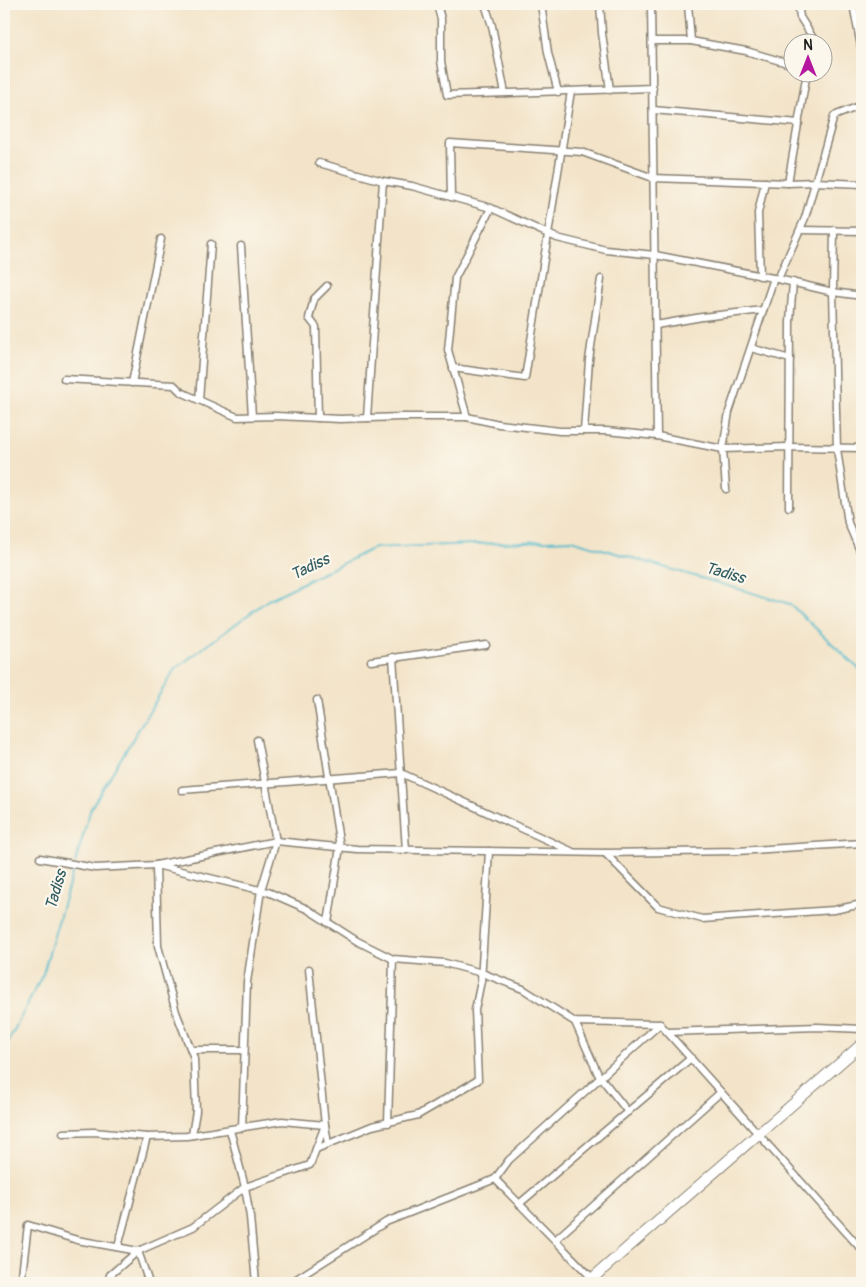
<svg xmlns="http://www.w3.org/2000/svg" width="866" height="1287" font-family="Pangolin,sans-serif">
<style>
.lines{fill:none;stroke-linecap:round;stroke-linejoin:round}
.stream{stroke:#4eb9ca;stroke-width:2}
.minor-casing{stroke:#888072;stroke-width:9}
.primary-casing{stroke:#888072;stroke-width:12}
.minor{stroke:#fff;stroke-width:6}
.primary{stroke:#fff;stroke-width:10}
.labels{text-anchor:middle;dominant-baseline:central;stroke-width:4.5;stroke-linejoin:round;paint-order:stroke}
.water-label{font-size:16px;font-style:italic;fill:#305b62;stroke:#fbf7ec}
</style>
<rect width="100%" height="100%" fill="#fbf7ec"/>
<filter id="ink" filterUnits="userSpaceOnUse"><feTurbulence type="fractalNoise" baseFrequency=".02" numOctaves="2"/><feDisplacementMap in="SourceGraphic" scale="10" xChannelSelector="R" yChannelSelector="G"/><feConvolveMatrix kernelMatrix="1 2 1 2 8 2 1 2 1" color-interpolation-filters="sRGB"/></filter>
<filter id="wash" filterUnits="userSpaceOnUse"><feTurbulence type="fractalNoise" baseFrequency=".0096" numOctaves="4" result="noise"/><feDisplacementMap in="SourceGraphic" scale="20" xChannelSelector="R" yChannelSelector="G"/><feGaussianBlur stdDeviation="1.12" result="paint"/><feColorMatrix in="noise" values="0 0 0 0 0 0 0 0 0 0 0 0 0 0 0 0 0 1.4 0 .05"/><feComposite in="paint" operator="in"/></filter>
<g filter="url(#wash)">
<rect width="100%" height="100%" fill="#f3e4c9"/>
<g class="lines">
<g class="stream">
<polyline points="75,863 91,808 175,669 268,600 374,548 571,540 790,604 862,672"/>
<polyline points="4,1050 43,974 74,867"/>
</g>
</g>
</g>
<g filter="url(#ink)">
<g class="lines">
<defs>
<g id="minor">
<polyline points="437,4 441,19 441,61 447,95 653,88"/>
<polyline points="485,4 492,26 505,93"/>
<polyline points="541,4 548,53 558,92"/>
<polyline points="600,4 602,33 610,90"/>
<polyline points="651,4 657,436"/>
<polyline points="688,4 691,41"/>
<polyline points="798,4 800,17 813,38 812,42"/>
<polyline points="853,4 862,52"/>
<polyline points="652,41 691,41 746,51 794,65"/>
<polyline points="653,110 799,123"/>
<polyline points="319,163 383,181 412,186 491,208 557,238 606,250 655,255 778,279 833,292 862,296"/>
<polyline points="788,183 807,72"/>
<polyline points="451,197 450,143 582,152 653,178 788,183 815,182 862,184"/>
<polyline points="800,230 862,231"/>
<polyline points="834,230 833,292 837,449 848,523 861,553 862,552"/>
<polyline points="241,246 252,416"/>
<polyline points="760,276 758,213 765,182"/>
<polyline points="778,279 805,218 834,116 862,105"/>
<polyline points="656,325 702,317 763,310"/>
<polyline points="751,348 790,359"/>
<polyline points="453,368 525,378 571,91"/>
<polyline points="64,379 174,385 181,392 237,417 276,416 340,419 401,417 467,417 499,424 560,431 606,431 657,436 723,449 788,447 862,448"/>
<polyline points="132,383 161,239"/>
<polyline points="199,400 211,244"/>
<polyline points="467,417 448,350 455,278 491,208"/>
<polyline points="318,418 316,327 309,318 314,299 327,286"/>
<polyline points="367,418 383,181"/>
<polyline points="584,431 589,360 601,279"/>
<polyline points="726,489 723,449 729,412 774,278"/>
<polyline points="789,507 790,321 793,282"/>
<polyline points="393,657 406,850"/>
<polyline points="371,661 486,645"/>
<polyline points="317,700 340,847 328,923"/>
<polyline points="182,790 401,773 571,851"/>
<polyline points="605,853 658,907 702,919 834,910 862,904"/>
<polyline points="40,858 95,868 156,865 276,841 357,849 605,853 737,851 862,843"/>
<polyline points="309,969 325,1125 328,1144"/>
<polyline points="575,1022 598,1074 628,1112"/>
<polyline points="668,1032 818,1027 862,1029"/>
<polyline points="191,1050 244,1050"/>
<polyline points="388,1123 393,959"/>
<polyline points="242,1128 247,982 261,890 276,841 257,740"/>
<polyline points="230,1130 245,1187 250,1217 256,1283"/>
<polyline points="192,1135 196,1111 194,1058 176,1012 158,946 156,865 268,892 307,909 357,941 393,959 445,963 482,973 523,989 575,1022 660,1024 862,1250"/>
<polyline points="316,1149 372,1126 418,1115 478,1080 475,1010 481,981 489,851"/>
<polyline points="495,1179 592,1278"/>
<polyline points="519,1204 691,1058"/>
<polyline points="555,1240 721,1092"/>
<polyline points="118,1247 147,1137"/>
<polyline points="21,1283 28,1225 77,1240 138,1251 193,1227 245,1187 310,1165 325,1125 282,1121 187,1136 147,1137 94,1132 63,1133"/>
<polyline points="108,1283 110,1275 138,1251 149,1283"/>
<polyline points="290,1283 386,1222 495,1179 509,1160 660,1024"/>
</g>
<polyline id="primary" points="587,1283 862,1044"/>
</defs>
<use href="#minor" class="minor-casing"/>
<use href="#primary" class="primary-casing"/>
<use href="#minor" class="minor"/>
<use href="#primary" class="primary"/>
</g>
</g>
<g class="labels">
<g class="water-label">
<text transform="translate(310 567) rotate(-26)">Tadiss</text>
<text transform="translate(725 573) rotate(16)">Tadiss</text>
<text transform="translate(56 890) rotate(-74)">Tadiss</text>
</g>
</g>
<rect width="866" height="1287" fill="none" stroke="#fbf7ec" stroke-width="20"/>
<g transform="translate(808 58)"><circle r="24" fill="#fbf7ec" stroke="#a29f99"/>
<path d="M0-4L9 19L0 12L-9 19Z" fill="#b5179e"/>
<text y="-8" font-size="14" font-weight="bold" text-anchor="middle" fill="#1c1c1c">N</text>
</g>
</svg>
